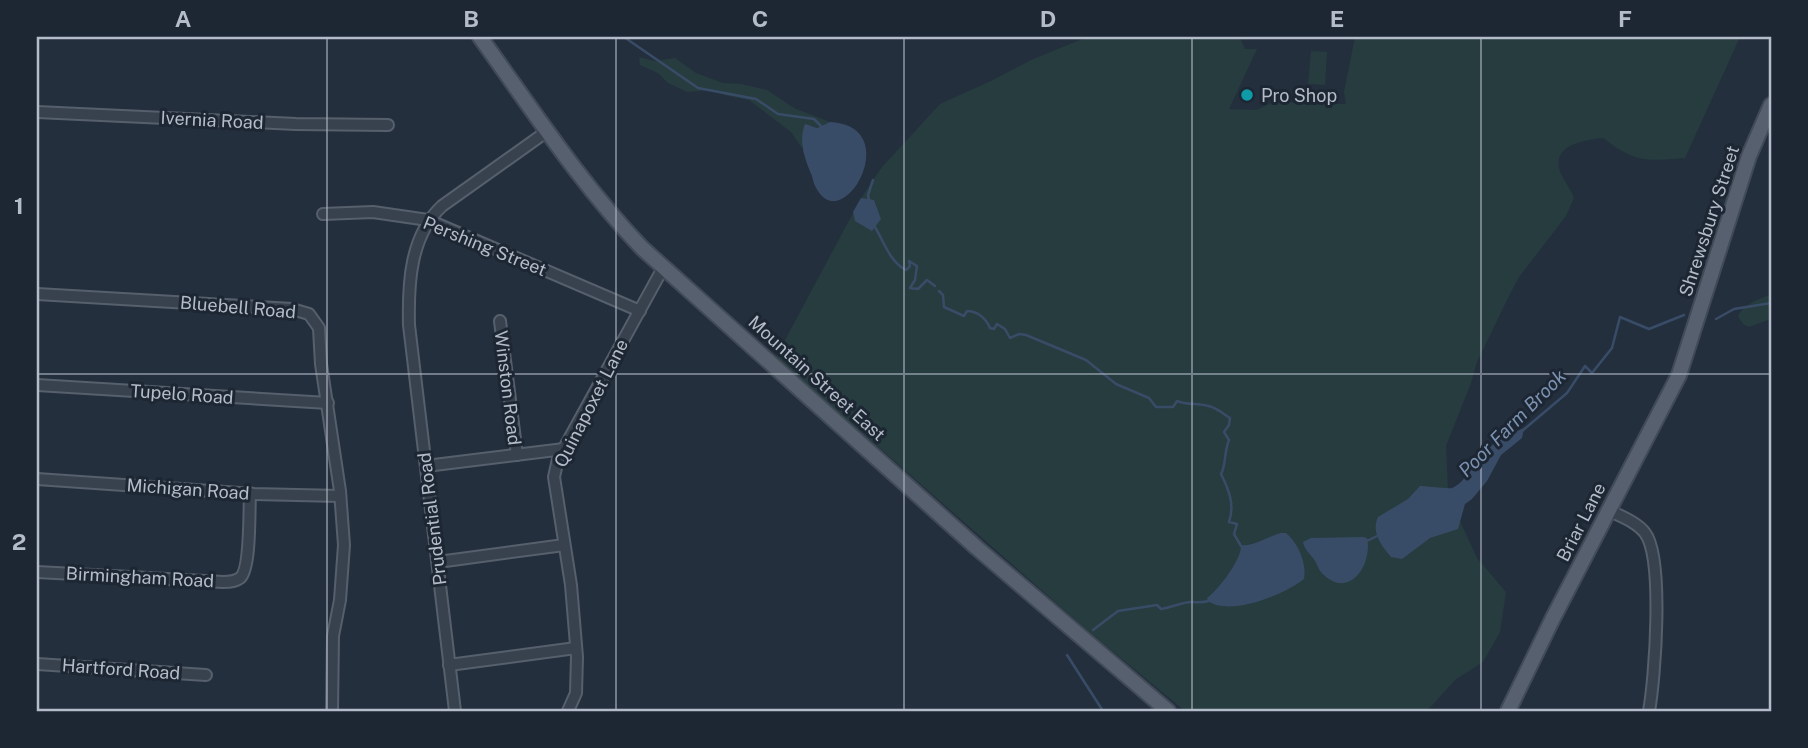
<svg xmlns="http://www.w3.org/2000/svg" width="1808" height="748" font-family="'Public Sans',sans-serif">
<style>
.green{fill:#263c3f}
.water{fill:#394c67}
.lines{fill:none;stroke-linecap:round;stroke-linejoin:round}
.stream{stroke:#394c67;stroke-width:2.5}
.minor-casing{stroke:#565f6c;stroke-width:14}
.major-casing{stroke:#414a57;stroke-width:18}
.minor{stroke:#38414e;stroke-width:10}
.major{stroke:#56606e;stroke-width:14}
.grid{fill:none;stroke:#b4bcc9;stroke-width:2;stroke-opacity:0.55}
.culture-dot{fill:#0f9aa8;stroke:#1d2633;stroke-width:2.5}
.labels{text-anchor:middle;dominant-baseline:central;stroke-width:6;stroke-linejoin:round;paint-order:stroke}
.poi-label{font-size:18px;fill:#b4bcc9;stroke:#1d2633;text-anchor:start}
.street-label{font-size:18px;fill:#b4bcc9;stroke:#1d2633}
.water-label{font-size:19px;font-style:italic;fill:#7c92b1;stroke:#1d2633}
.neatline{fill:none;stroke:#b4bcc9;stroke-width:2.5}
.grid-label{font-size:23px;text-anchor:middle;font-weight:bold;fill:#b4bcc9}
</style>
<rect width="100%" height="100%" fill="#242f3e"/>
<g class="green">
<path d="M1087,37h153l5,12h12l-28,60 27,1 22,-10 24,4h44l-2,-12 11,-55h385l-55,121c-40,3 -49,5 -82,-20 -19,2 -54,7 -42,36 4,8 10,16 13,24l-8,18 -47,61 -12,23 -30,62 -6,21 -25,63 2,43 13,34 16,35 29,34 -6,40 -17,30 -28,18 -28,31h-242l-96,-79 -313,-275 85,-159 21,-31 58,-63 53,-24 38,-20z"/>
<polygon points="1311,51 1327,52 1325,85 1308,84"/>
<polygon points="639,57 655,61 675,58 696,73 723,83 741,84 767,90 794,108 830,122 817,128 812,126 804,133 802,148 791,132 749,100 724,95 711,90 687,92 668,83 658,73 640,65"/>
<path d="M1767,296h4v23l-22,8 -6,-3 -5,-8c6,-12 17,-15 29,-20z"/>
</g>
<g class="water">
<path d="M830,122c75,4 15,112 -12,69 -3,-4 -5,-10 -6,-15 -7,-17 -14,-34 -7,-52l12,4z"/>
<polygon points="861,198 874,200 881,219 872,231 855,221 853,212"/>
<path d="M1524,428l-2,10 -21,17 -14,26 -15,18 -7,5 -7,25 -28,9 -28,21 -11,-2c-10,-12 -20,-25 -13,-40l30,-18 12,-13c4,0 30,3 32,2 15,-6 16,-21 25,-30 14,-14 28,-22 47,-30z"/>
<path d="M1281,533h5c12,10 21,30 18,46 -19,15 -73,38 -96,22l-1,-3c12,-9 35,-39 34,-53 13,2 27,-9 40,-12z"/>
<path d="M1363,537l4,1c6,27 -18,61 -43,37 -5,-4 -6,-9 -9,-14 -5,-8 -10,-10 -12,-19l8,-4z"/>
</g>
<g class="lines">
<g class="stream">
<polyline points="624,37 698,88 756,99 778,114 814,119 822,127"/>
<polyline points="869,200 868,195 873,180"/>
<path d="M875,227c9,15 15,35 31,43l4,-4 -1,-5 8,5 -2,14 -5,8 8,1 9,-9 8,6"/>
<path d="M939,291l4,4 1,12 20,9 3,-5c10,0 19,7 23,17l4,1 3,-5 8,5 5,9 9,-4 7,1 60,25 30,24 33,14 7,9h17l4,-6c12,5 25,1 37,7 5,2 11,7 16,10l-1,7 -5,7 5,8c-5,12 -3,26 -8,34 8,16 14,31 8,48l8,2 -3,10 7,12"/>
<polyline points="1716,319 1734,309 1771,303"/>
<polyline points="1522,431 1567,393 1585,366 1592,373 1612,348 1620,317 1649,329 1684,315"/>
<polyline points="1365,542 1377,536"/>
<path d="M1093,630l25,-19 39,-6 4,4c9,-1 22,-7 30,-7 7,0 10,1 18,-1"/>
<polyline points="1067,655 1103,711"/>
</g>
<defs>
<g id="minor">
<polyline points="37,112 296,124 388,125"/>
<polyline points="323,214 373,212 428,220 640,311"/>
<polyline points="37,294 292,309 309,314 319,328 321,364 340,491 344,545 340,600 333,636 332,711"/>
<polyline points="500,321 517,455"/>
<polyline points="37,385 328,403"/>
<polyline points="426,466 564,449"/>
<polyline points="37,479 254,494 340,496"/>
<path d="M1608,510c12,6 29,12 37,23 19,25 10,145 4,178"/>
<polyline points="438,562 564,545"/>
<path d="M37,572l186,10c5,0 12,0 17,-4 11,-9 9,-68 10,-85"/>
<polyline points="37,664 206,675"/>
<polyline points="449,665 576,648"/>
<path d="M455,711l-46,-386c-1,-42 1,-89 33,-119l104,-74"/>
<polyline points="568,711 576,693 577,657 571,585 554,477 558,459 663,268"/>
</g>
<g id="major">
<path d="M480,37c52,72 100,146 162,211l335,300 191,163"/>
<polyline points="1508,711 1553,618 1679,375 1749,156 1771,105"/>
</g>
</defs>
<use href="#minor" class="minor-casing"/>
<use href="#major" class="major-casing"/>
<use href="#minor" class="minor"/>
<use href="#major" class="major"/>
</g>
<path class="grid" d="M327,37v674M616,37v674M904,37v674M1192,37v674M1481,37v674M37,374h1734"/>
<circle class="culture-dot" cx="1247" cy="95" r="7"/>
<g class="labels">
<g class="poi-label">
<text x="1261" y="95">Pro Shop</text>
</g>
<g class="street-label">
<text transform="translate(212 120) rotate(3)">Ivernia Road</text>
<text transform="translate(1709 221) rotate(-72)">Shrewsbury Street</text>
<text transform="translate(485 246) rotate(22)">Pershing Street</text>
<text transform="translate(238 307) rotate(5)">Bluebell Road</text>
<text transform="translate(817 378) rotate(42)">Mountain Street East</text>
<text transform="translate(508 388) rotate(83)">Winston Road</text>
<text transform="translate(182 394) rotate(4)">Tupelo Road</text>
<text transform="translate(591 403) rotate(-63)">Quinapoxet Lane</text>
<text transform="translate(188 489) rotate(4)">Michigan Road</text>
<text transform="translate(432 519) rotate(-97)">Prudential Road</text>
<text transform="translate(1581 522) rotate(-63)">Briar Lane</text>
<text transform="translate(140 577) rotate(3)">Birmingham Road</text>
<text transform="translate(121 669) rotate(4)">Hartford Road</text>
</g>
<g class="water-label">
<text transform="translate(1512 423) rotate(-45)">Poor Farm Brook</text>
</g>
</g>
<rect width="1808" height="748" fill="none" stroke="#1d2633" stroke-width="77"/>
<rect x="38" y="38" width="1732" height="672" class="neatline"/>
<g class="grid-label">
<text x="183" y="27">A</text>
<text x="471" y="27">B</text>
<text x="760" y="27">C</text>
<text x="1048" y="27">D</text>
<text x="1337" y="27">E</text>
<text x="1625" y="27">F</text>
<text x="19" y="214">1</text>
<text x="19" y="550">2</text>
</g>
</svg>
